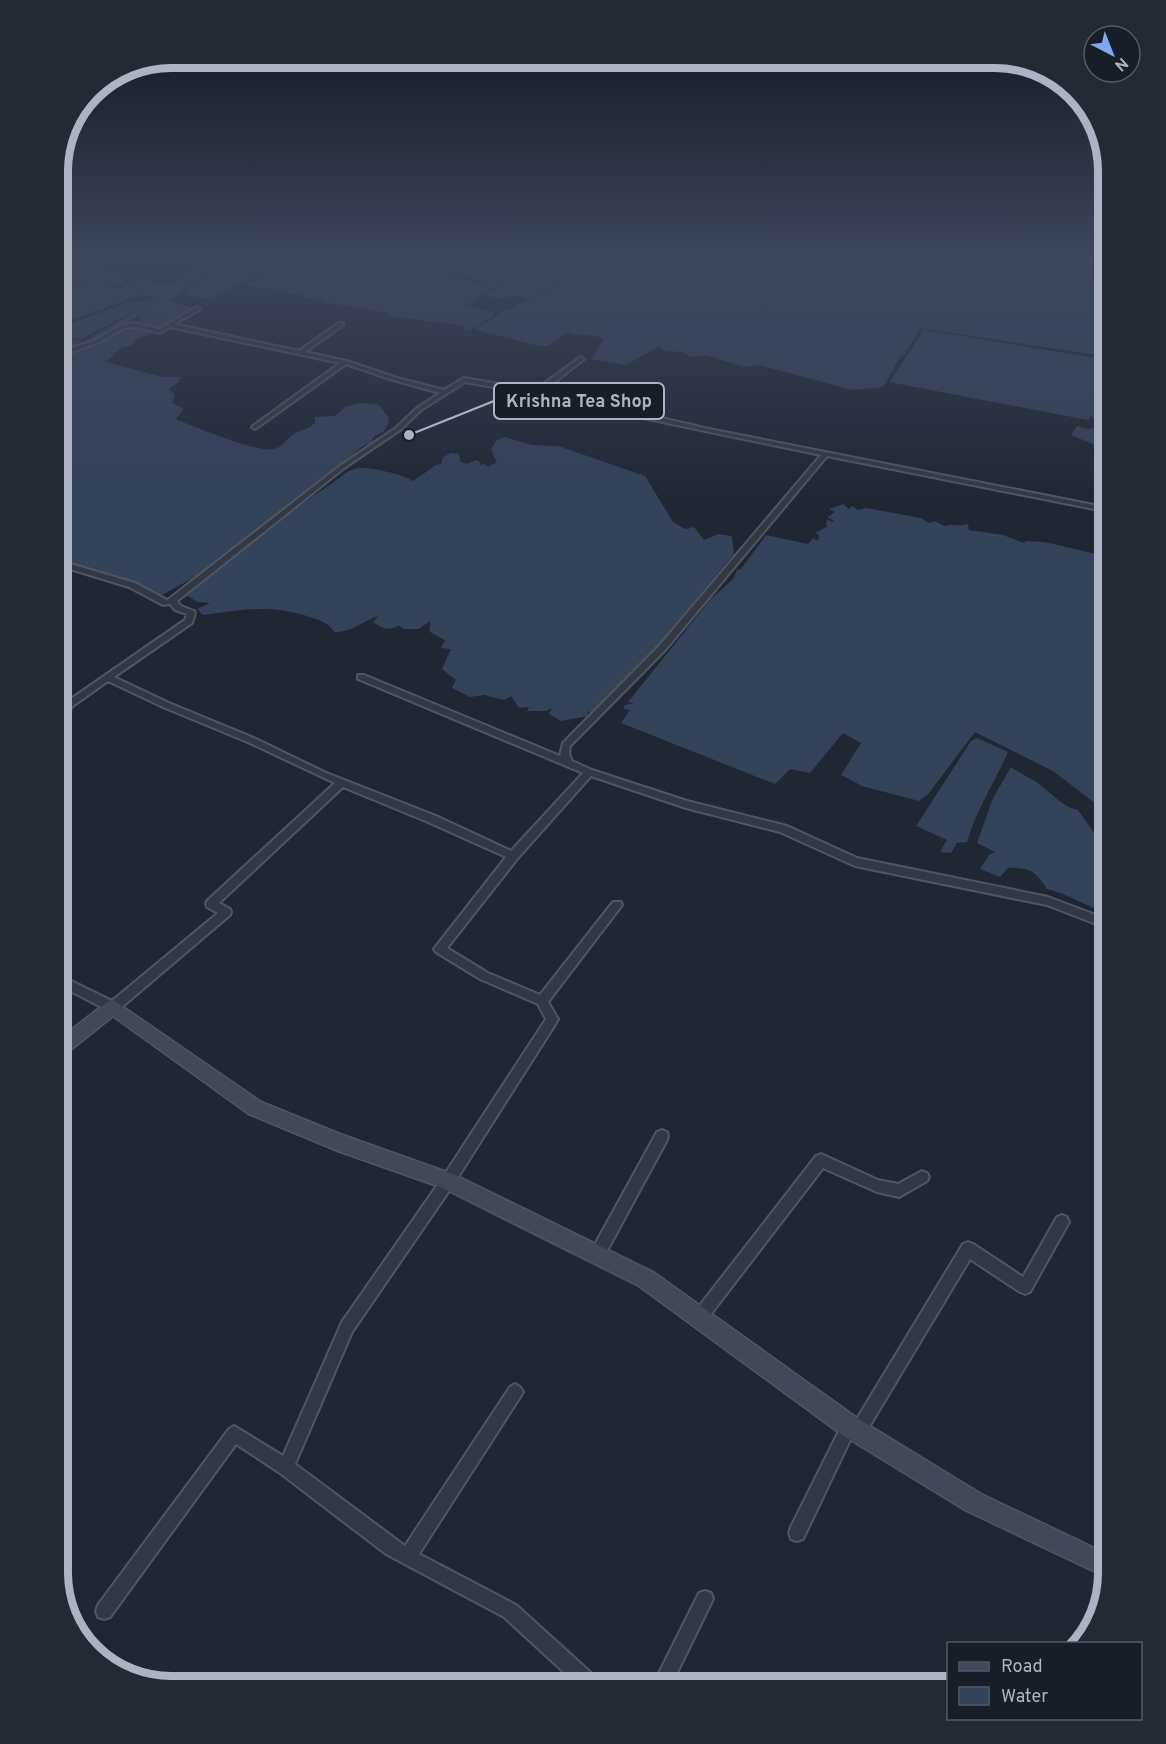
<svg xmlns="http://www.w3.org/2000/svg" width="1166" height="1744" font-family="Overpass,sans-serif">
<style>
.water{fill:#34425a}
.lines{fill:none;stroke-linecap:round;stroke-linejoin:round}
.street-casing{stroke:#505663;stroke-width:4}
.secondary-casing{stroke:#505663;stroke-width:3}
.street{fill:#333944;fill-rule:evenodd}
.secondary{fill:#414857;fill-rule:evenodd}
.rim{fill:none;stroke:#acb3c2;stroke-width:8}
.leader{fill:none;stroke:#acb3c2;stroke-width:2}
.callout-dot{fill:#acb3c2;stroke:#181e28;stroke-width:2}
.callout{fill:#181e28;stroke:#acb3c2;stroke-width:2}
.callout-label{font-size:18px;text-anchor:middle;font-weight:bold;fill:#acb3c2}
</style>
<rect width="100%" height="100%" fill="#1f2733"/>
<g class="water">
<polygon points="57,258 131,277 118,284 89,276 57,290"/>
<path d="M208,258h28l-23,10 -43,32 23,8 -36,21 -15,-3 -2,-11 -46,26 -17,6 -20,-6v-7l26,8 74,-43 -77,41 -23,-8v-4l76,-27 5,2 17,-5 -12,-4 -86,31v-34l37,-13 20,9 10,1 -1,-3c28,-13 22,0 45,-1 15,0 27,-19 40,-26z"/>
<polygon points="242,258 447,258 426,269 418,269 484,284 488,282 431,269 452,258 606,258 528,298 513,295 502,299 485,295 502,285 498,284 466,305 493,312 493,316 470,330 465,330 467,328 461,325 388,316 389,313 322,302 323,300 310,300 316,297 301,298 302,294 287,293 287,290 277,292 278,290 269,286 266,288 251,286 247,283 263,276 229,266"/>
<path d="M610,258h282l75,17 17,-15 -18,13 -68,-15h211v99l-189,-29 -16,28 -6,-1 3,1 -18,31 -31,3 -93,-25 -16,2 -36,-12 -17,2 -6,-5 -18,-1 -7,-5 -33,19 -35,-6 14,-20c-14,-6 -24,-2 -37,-7l-20,14h-9l-65,-17 27,-15 -2,-3 8,-1z"/>
<polygon points="225,267 257,275 210,299 186,295 184,291"/>
<path d="M134,327l18,5 -3,4 -11,2 -7,8 -10,2 -15,14 56,15h19l-2,5 -10,7 6,5 -3,9 12,6 -8,10c16,7 82,34 97,30 10,-2 11,-7 18,-13 7,-6 17,-6 24,-13v-6l20,-1 10,-9 14,-4 19,1 11,14c-1,10 -5,15 -15,18l-3,7 -8,3 -123,100 -13,6 -10,13 -55,30c-13,-4 -23,-12 -35,-16 -23,-8 -48,-10 -70,-20v-201l41,-12 9,-9 16,-8z"/>
<polygon points="924,330 1109,360 1109,451 1071,435 1077,426 1089,429 1108,423 1091,416 1088,420 889,382"/>
<path d="M505,437l27,8 26,1 87,30 28,46 12,7 9,-2 10,13 14,-6 14,2 2,18 -93,112 -50,48 -3,-3 -1,5 -26,5 -12,-7 3,-6 -6,3h-19l2,-4 -10,1 -8,-12 -7,4 -20,-5 -14,2 -18,-9 4,-8 -14,-11 9,-20 -10,-1 4,-8 -15,-8v-11l-11,8h-16l-4,-4c-9,7 -17,3 -26,-3l5,-6c-15,5 -27,17 -44,16 -7,-11 -15,-12 -27,-16 -41,-12 -63,-6 -104,-1l-6,-6 13,-6 -13,-1 -12,-8c47,-36 93,-75 143,-108 8,-5 18,-15 27,-17 11,-4 49,6 58,12l23,-16 5,-1 2,-7 8,-4 8,1 1,7 6,3 10,-4 5,3 -1,2 5,-1 3,3 9,-5 -6,-12 5,-9z"/>
<path d="M843,504l6,5 3,-3 6,4 8,-2 55,10 8,5 5,-2 11,5c8,-3 14,1 23,-2l1,6 34,5 21,8 2,-2 19,1 55,13 -3,9 5,3 -1,3h8v244l-56,-43 -78,-39 -46,61 -10,8 -57,-15 -21,-11 20,-32 -18,-10 -33,40 -20,-4 -15,15 -154,-61 9,-13 -7,-1 2,-4 9,-2 -6,-1 83,-103 22,-20 4,-9 4,-1 25,-34 42,9 5,-6 5,3 1,-6 -4,-2 13,-7 -2,-1 1,-6 5,3 2,-1 -7,-4 8,-5 -6,-3z"/>
<path d="M977,738l31,14c-13,29 -33,61 -41,90l-10,1 -6,10 -11,-1 7,-12 -31,-14 55,-85z"/>
<path d="M1011,767c9,7 19,10 28,17 14,10 22,22 39,26l17,24 14,12v69l-46,-21 -16,-5c-11,-18 -18,-22 -39,-21l-8,9 -20,-8 9,-14 6,-3 -18,-9 16,-45z"/>
</g>
<g class="lines">
<defs>
<g id="street">
<path d="M197,307l3,2 -1,1 -25,14 125,27 40,-28h4v2l-38,27 42,9 50,17 47,12 20,-12 71,12 46,-33 3,2 -1,1 -41,32 72,12 26,9 69,16 400,79v4l-282,-56 -161,193 -96,97 -1,8 3,7 20,9 95,31 100,25 70,32 191,39 61,23v9l-62,-24 -192,-39 -75,-34 -94,-24 -95,-32 -74,83 -70,89 41,25 52,22 73,-93h8l1,3 -74,97 10,17 -2,4 -103,162 -101,147 -57,132 110,82 105,-159 5,-3 5,3 3,5 -3,5 -101,157 97,51 84,76 3,6h-22l-3,-3 -1,3h-19l7,-14 -61,-56 -118,-63 -106,-81 -44,-29 -126,173 -6,2 -6,-2 -2,-6 2,-6 131,-176 5,-3 5,3 44,27 59,-134 101,-145 103,-158 -8,-15 -58,-25 -44,-27 -2,-3 72,-92 -78,-35 -85,-35 -124,116 11,6 1,3 -1,3 -113,96 -4,1 -4,-1 -52,-27v-10l55,27 106,-88 -11,-6 -1,-3 1,-3 128,-118 -85,-40 -87,-36 -55,-26 -34,24 -14,14 -3,1v-9l11,-10 117,-81 2,-6 -12,-4 -5,-6 -7,1 -34,-18 -72,-22v-5l78,23 32,17 2,-1 171,-133 56,-38 21,-20 23,-15 -47,-13 -47,-16 -91,65 -3,-2 1,-1 87,-63 -170,-36 -10,6 -25,-6 -11,1 -26,15 -41,14v-4l37,-12 28,-16 13,-2 24,6zM465,382l148,26 25,9 183,38 -161,190 -97,98 -3,13 -196,-81h-6v4l225,94 -72,78 -75,-35 -112,-44 -68,-33 -87,-36 -55,-26 78,-54 3,-10 -1,-2 -13,-5 -4,-5 167,-133 56,-38 21,-20z"/>
<polygon points="662,1130 667,1132 668,1136 667,1140 602,1260 597,1262 592,1260 590,1255 592,1250 657,1132"/>
<polygon points="821,1154 878,1180 898,1184 922,1171 927,1173 929,1177 927,1181 899,1197 877,1192 823,1168 704,1323 699,1325 694,1323 692,1318 694,1313 816,1156"/>
<polygon points="1062,1215 1067,1217 1069,1222 1030,1292 1025,1294 1020,1292 970,1259 863,1437 858,1440 852,1436 803,1539 797,1541 791,1539 789,1533 791,1527 844,1421 849,1418 855,1422 963,1244 968,1242 973,1244 1023,1277 1057,1217"/>
<polygon points="705,1591 711,1593 713,1599 670,1687 652,1687 699,1593"/>
</g>
<polygon id="secondary" points="113,1000 261,1102 340,1134 455,1175 653,1272 857,1418 981,1494 1109,1555 1108,1578 965,1510 841,1434 639,1286 443,1188 338,1151 249,1114 113,1016 63,1056 57,1059 57,1041 107,1002"/>
</defs>
<use href="#street" class="street-casing"/>
<use href="#secondary" class="secondary-casing"/>
<use href="#street" class="street"/>
<use href="#secondary" class="secondary"/>
</g>
<linearGradient id="sky" x2="0" y2="1"><stop stop-color="#11151c"/><stop offset="0.51" stop-color="#3c475b"/><stop offset="1" stop-color="#3c475b" stop-opacity="0"/></linearGradient>
<rect width="1166" height="502" fill="url(#sky)"/>
<path d="M0 0H1166V1744H0ZM171 68H995A103 103 0 0 1 1098 171V1573A103 103 0 0 1 995 1676H171A103 103 0 0 1 68 1573V171A103 103 0 0 1 171 68Z" fill="#242a34" fill-rule="evenodd"/>
<path class="rim" d="M171 68H995A103 103 0 0 1 1098 171V1573A103 103 0 0 1 995 1676H171A103 103 0 0 1 68 1573V171A103 103 0 0 1 171 68Z"/>
<path class="leader" d="M409 435L494 401"/>
<circle class="callout-dot" cx="409" cy="435" r="6"/>
<rect class="callout" x="494" y="383" width="170" height="36" rx="6"/>
<g class="callout-label">
<text x="579" y="407">Krishna Tea Shop</text>
</g>
<rect x="947" y="1642" width="195" height="78" fill="#181e28" stroke="#535a66" stroke-width="1.5"/>
<rect x="959" y="1662" width="30" height="9" fill="#414857" stroke="#535a66" stroke-width="1.5"/>
<text x="1001" y="1672" font-size="18" fill="#acb3c2">Road</text>
<rect x="959" y="1687" width="30" height="18" fill="#34425a" stroke="#535a66" stroke-width="1.5"/>
<text x="1001" y="1702" font-size="18" fill="#acb3c2">Water</text>
<g transform="translate(1112 54) rotate(138)"><circle r="28" fill="#181e28" stroke="#535a66" stroke-width="1.5"/>
<path d="M0-4.5L10 22L0 15L-10 22Z" fill="#82a7f1"/>
<text y="-9" font-size="16" font-weight="bold" text-anchor="middle" fill="#acb3c2">N</text>
</g>
</svg>
